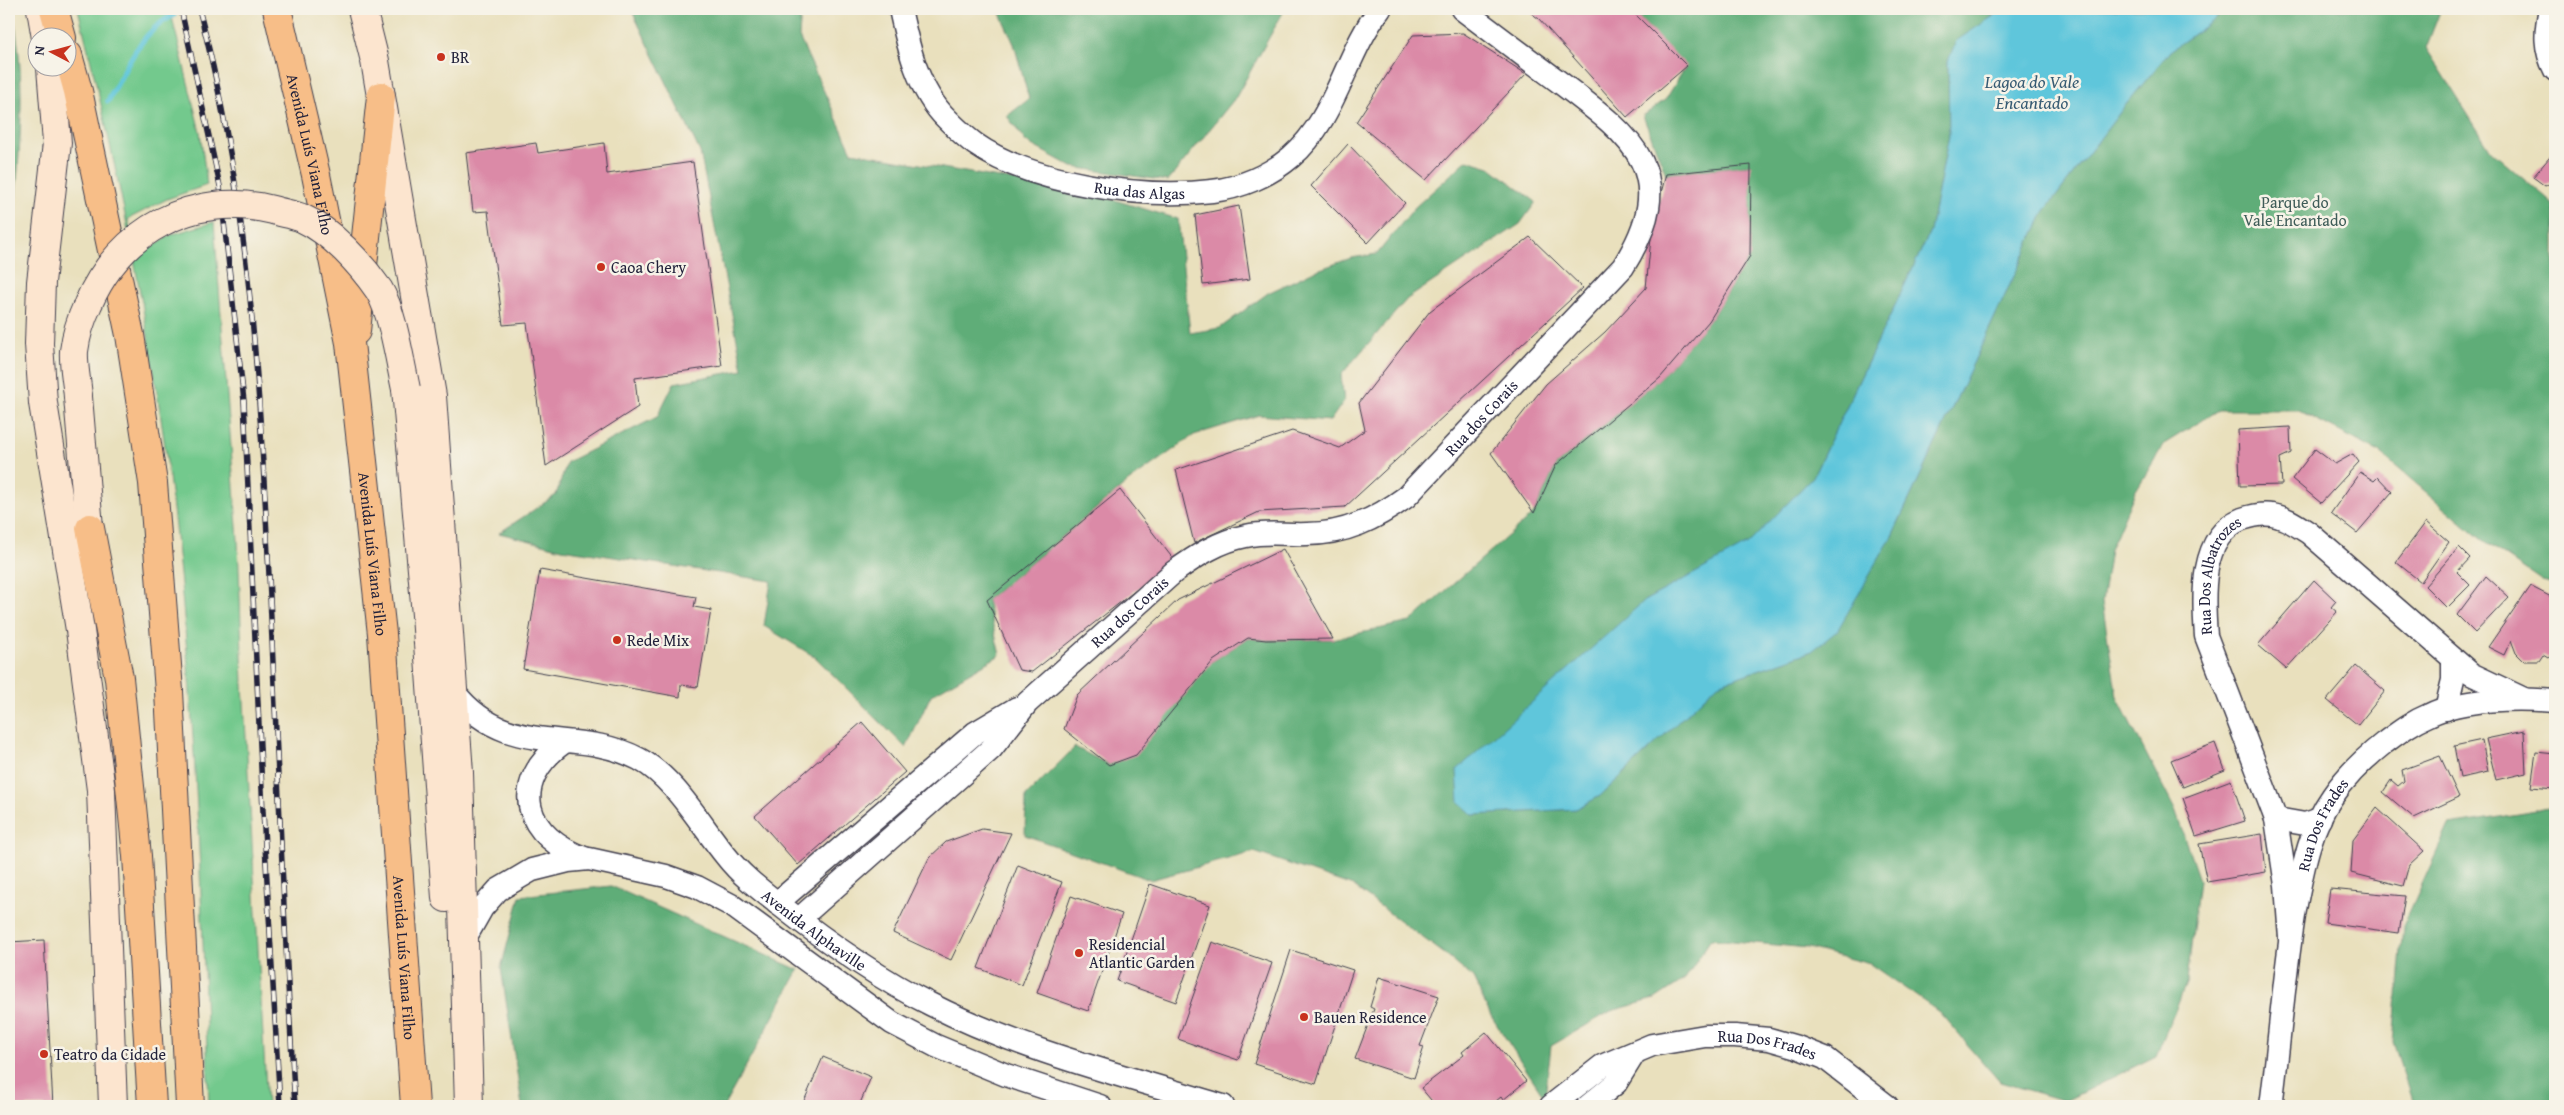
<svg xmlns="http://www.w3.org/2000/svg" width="2564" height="1115" font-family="'Gentium Book Plus',serif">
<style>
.green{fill:#73c98d;stroke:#4a7664}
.forest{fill:#5ead78;stroke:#40685a}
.water{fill:#5fc6db;stroke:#40748b}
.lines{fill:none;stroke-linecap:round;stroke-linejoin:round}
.stream{stroke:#5fc6db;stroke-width:5.5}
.building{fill:#db8aa7}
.minor-casing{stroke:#403e4e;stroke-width:25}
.secondary-casing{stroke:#403e4e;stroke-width:30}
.trunk-casing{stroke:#403e4e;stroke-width:30}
.minor{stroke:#fff;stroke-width:22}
.secondary{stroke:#fce5cf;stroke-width:28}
.trunk{stroke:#f7be88;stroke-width:28}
.rail-casing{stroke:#22223b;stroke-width:5.5}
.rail{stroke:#f7f3e8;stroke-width:4;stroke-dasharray:11;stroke-linecap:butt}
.secondary-bridge-casing{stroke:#403e4e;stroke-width:30;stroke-linecap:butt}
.secondary-bridge{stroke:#fce5cf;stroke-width:28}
.poi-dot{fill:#c8321e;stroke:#f7f3e8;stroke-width:2}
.labels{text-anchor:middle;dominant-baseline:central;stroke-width:5;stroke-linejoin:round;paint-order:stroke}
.poi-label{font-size:16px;fill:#22223b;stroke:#f7f3e8;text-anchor:start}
.street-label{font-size:16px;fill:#22223b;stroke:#f7f3e8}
.park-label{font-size:16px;fill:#3e5c58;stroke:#f7f3e8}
.water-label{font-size:18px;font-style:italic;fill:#375b73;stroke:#f7f3e8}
</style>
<rect width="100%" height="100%" fill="#f7f3e8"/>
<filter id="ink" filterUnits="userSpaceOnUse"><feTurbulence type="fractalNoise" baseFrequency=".02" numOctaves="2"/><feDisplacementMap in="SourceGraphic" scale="10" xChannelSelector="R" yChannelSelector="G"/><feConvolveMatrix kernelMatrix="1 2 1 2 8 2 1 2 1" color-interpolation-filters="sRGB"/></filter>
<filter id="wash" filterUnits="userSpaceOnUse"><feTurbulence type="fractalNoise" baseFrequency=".0096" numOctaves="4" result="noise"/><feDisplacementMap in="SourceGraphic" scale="20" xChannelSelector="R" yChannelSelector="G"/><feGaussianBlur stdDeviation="1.12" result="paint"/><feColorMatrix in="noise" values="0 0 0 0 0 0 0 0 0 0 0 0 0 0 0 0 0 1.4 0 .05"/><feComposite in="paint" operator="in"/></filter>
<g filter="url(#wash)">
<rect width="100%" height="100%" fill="#e9e0bd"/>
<path class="green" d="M78,9h92l30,123 7,53 -40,14 -39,20 9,37 33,-21 44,-13 24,318 5,145 24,421h-58c-7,-187 -12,-375 -32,-561 -19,-181 -55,-360 -99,-536z"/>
<g class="forest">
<path d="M9,9h3c14,63 9,130 3,194 -1,16 0,35 -6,49z"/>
<polygon points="631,9 801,9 799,37 852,152 1101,196 1178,219 1190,333 1220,328 1268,293 1312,272 1351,258 1377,254 1414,208 1467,160 1490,167 1536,202 1520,224 1407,299 1341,375 1344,401 1330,421 1259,415 1194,435 1128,482 987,600 1000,655 931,695 906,748 815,657 764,626 771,581 562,549 499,533 556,495 567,462 657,417 674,383 743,370 700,152"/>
<polygon points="998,9 1285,9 1236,97 1168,181 1072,167 1026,142 1007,116 1029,99 1014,44"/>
<polygon points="1630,9 2004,9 1995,13 1948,61 1949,136 1930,232 1813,477 1748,545 1644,601 1473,815 1576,809 1600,796 1718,684 1812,651 1891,538 2044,212 2124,107 2170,51 2229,9 2441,9 2426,48 2491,151 2555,206 2555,584 2542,581 2481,539 2379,452 2298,410 2219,410 2164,444 2135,492 2110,550 2102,602 2117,697 2175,810 2199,880 2187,981 2156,1056 2065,1101 2000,1082 1939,1012 1870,964 1808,948 1711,939 1685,979 1655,999 1611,1011 1551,1046 1545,1098 1491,1016 1473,978 1442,952 1353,886 1254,852 1150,880 1025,835 1026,796 1075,747 1109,765 1213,661 1248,638 1266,640 1333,639 1410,622 1534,513 1556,465 1660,378 1709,321 1750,256 1750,165 1666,174 1643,116 1666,99 1686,66"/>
<polygon points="2555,808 2555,1106 2414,1106 2393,1042 2403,926 2449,825"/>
<polygon points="611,886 799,970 724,1106 522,1106 501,968 520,896"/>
</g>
<polygon class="water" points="2004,9 2229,9 2170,51 2124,107 2044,212 1891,538 1837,631 1812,651 1718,684 1600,796 1576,809 1473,815 1459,802 1457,770 1644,601 1748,544 1813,477 1930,232 1949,136 1948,61 1956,41"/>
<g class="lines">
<path class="stream" d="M108,101c18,-32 31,-69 66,-86"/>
</g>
<g id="blocks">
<g class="building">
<polygon points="1526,9 1630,9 1687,66 1627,117 1539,19"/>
<polygon points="1463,33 1526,74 1426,180 1356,122 1413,35"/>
<polygon points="536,143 538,153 604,143 607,174 693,162 722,366 635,378 638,407 546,466 527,323 503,325 488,211 473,212 466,153"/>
<polygon points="1348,144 1405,203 1368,243 1311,186"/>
<polygon points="2555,151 2555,181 2545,186 2533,177"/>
<polygon points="1751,165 1750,256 1709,321 1660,378 1556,465 1534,513 1491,453 1546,384 1605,332 1646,288 1652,228 1666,174"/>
<polygon points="1239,206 1250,279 1203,285 1195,215"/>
<polygon points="1530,237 1583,288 1345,507 1259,512 1194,543 1176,470 1292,431 1340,448 1365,430 1359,403 1430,311"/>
<polygon points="2290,427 2291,453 2280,458 2282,485 2240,486 2238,430"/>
<polygon points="2315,449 2335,464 2353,454 2359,462 2321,503 2292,479"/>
<polygon points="2360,472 2374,481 2378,477 2392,492 2357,533 2331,513"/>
<polygon points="1120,490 1174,560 1032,672 1019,670 987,600"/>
<polygon points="2426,522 2449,542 2421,582 2396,562"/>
<polygon points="2459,547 2470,558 2457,572 2470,585 2447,608 2425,586"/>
<polygon points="1283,549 1333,639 1266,640 1248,638 1213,661 1136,755 1109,765 1064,729 1077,695 1178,600"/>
<polygon points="540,570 696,597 694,607 711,610 698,687 681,685 680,697 523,669"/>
<polygon points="2486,576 2509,597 2475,633 2457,615"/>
<polygon points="2314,580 2336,601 2331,607 2337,612 2286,669 2258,645"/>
<polygon points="2530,586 2555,599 2555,653 2548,658 2543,655 2539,661 2524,661 2516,653 2511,640 2504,655 2488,647"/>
<polygon points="2356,666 2385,691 2358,725 2327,700"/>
<polygon points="862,722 905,772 798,865 755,816"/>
<polygon points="2524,731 2526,773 2496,780 2486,739"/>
<polygon points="2482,740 2488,772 2460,778 2454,746"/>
<polygon points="2215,743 2225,770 2183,787 2171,760"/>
<polygon points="2536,752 2555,754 2555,789 2531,787"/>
<polygon points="2440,756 2459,797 2414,818 2383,792 2391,780 2398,786 2404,781 2402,770"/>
<polygon points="2231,780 2245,821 2196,836 2183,798"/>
<polygon points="2377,808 2424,851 2409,865 2403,886 2351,873 2353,840"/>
<polygon points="982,829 1011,833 951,960 893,933 929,858 946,842"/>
<polygon points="2262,834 2266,872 2207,882 2199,844"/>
<polygon points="1018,865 1062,882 1022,985 978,968"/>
<polygon points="1150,884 1210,905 1176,1002 1117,981"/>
<polygon points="2330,889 2405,896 2399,933 2325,923"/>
<polygon points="1071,896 1122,914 1088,1011 1037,993"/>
<polygon points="44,940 53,1106 9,1106 9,942"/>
<polygon points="1212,942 1272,963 1238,1060 1178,1039"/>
<polygon points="1291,950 1353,970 1316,1084 1254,1064"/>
<polygon points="1379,977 1439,996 1420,1046 1424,1047 1414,1078 1355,1059 1374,1009 1370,1007"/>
<polygon points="1486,1032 1526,1081 1503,1100 1501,1097 1490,1106 1436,1106 1421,1088 1464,1055 1462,1052"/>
<polygon points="823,1057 871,1077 859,1106 802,1106"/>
</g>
</g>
</g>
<g filter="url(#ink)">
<use href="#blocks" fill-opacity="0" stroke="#403e4e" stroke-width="1"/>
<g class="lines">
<defs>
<g id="minor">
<path id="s1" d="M900,9c8,37 18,82 47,110 8,8 18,18 28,25 57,40 169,55 237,47 28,-3 58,-16 79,-34 45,-38 54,-103 89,-148"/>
<path d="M2550,9c-5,23 -6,40 5,61"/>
<path id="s2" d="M454,692c55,69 120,33 185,67 36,19 62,67 87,97 14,18 32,32 50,46 47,37 99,75 154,102 92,47 195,72 293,102"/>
<polyline points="2446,709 2453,680 2453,660"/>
<path d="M564,742c-57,41 -40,96 23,117"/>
<polyline points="2276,819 2305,824 2320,819"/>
<polyline points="777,903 975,733 1017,708"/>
<path id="s3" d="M799,919l192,-170 36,-46 147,-131c22,-16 45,-31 72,-36 21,-5 40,-1 61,-2 38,0 69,-15 99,-37l217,-230c58,-93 12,-128 -61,-183 -34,-25 -67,-50 -100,-75"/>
<polyline points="465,938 482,908 498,890 532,870 568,861 589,859 666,876 697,887 731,905 892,1023 936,1046 1006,1075 1100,1106"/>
<path id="s4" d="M2290,938l-4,-53 -10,-66 -70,-183c-3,-38 -7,-100 36,-117 9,-3 19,-6 30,-4 14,2 26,11 37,18l162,141 53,25"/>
<path id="s5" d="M1551,1106l51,-40 50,-21 53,-9h30l34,3 28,8 28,11 62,48"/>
<polyline points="1588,1106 1616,1083 1634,1054"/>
<path id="s6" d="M2271,1106c9,-67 13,-135 25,-202 7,-36 14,-76 36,-107 14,-21 33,-39 52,-54 15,-11 28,-21 45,-28 34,-17 89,-17 126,-14"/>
</g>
<g id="secondary">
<polyline points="41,9 46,38"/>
<polyline points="362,9 375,61 432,396 459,773 469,1106"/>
<polyline points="51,68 57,143 41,282 39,344 43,403 80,630 101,790 113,1106"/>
<polyline points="406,389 426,615 446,898"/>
<polyline points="78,397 91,551"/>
</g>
<g id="trunk">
<polyline points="54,9 62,38"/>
<path id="s7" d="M277,9l39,166 34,168 32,291 33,472"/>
<polyline points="68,55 78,91 130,335 153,483 169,691 190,1106"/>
<polyline points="356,331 381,96"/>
<polyline points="90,528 119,678 137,856 152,1106"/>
</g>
</defs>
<use href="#minor" class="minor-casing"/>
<use href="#secondary" class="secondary-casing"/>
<use href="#trunk" class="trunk-casing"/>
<use href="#minor" class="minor"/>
<use href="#secondary" class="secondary"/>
<use href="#trunk" class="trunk"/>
<defs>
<g id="rail">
<polyline points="181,9 220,186 244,401 263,811 280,1106"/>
<path d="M199,9c51,192 62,390 71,588 8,169 14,340 25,509"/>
</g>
</defs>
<use href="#rail" class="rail-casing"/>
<use href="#rail" class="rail"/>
<defs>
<path id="secondary-bridge" d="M78,397c-1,-15 -5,-31 -4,-46 2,-16 7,-32 14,-47 32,-74 105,-114 185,-94 9,3 20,4 29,8 29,13 59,46 77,72 14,23 21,72 27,99"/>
</defs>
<use href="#secondary-bridge" class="secondary-bridge-casing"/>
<use href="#secondary-bridge" class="secondary-bridge"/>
</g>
</g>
<g class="poi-dot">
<circle cx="441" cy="57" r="5"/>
<circle cx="601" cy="267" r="5"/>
<circle cx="617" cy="640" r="5"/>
<circle cx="1079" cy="953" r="5"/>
<circle cx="1304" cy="1017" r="5"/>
<circle cx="44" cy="1054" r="5"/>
</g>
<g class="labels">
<g class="poi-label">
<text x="451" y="57">BR</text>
<text x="611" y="267">Caoa Chery</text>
<text x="627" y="640">Rede Mix</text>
<text x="1089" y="944">Residencial<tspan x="1089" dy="18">Atlantic Garden</tspan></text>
<text x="1314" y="1017">Bauen Residence</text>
<text x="54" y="1054">Teatro da Cidade</text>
</g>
<g class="street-label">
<text stroke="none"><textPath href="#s7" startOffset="149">Avenida Luís Viana Filho</textPath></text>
<text stroke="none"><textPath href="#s1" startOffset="332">Rua das Algas</textPath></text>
<text stroke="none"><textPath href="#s3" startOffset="871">Rua dos Corais</textPath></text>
<text stroke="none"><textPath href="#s7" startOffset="554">Avenida Luís Viana Filho</textPath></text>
<text stroke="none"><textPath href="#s4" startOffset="381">Rua Dos Albatrozes</textPath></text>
<text stroke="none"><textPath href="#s3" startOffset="452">Rua dos Corais</textPath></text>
<text stroke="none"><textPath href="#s6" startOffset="288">Rua Dos Frades</textPath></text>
<text stroke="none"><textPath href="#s2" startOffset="449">Avenida Alphaville</textPath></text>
<text stroke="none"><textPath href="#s7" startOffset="959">Avenida Luís Viana Filho</textPath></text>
<text stroke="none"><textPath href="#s5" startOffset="236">Rua Dos Frades</textPath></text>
</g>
<g class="park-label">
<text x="2295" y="202">Parque do<tspan x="2295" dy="18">Vale Encantado</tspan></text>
</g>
<g class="water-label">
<text x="2032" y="81">Lagoa do Vale<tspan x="2032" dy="21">Encantado</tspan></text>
</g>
</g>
<rect width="2564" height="1115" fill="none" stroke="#f7f3e8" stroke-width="30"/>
<g transform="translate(52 52) rotate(276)"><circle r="24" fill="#f7f3e8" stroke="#a29fa3"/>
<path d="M0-4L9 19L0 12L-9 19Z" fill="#c8321e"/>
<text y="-8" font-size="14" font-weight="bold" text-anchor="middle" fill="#22223b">N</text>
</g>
</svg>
